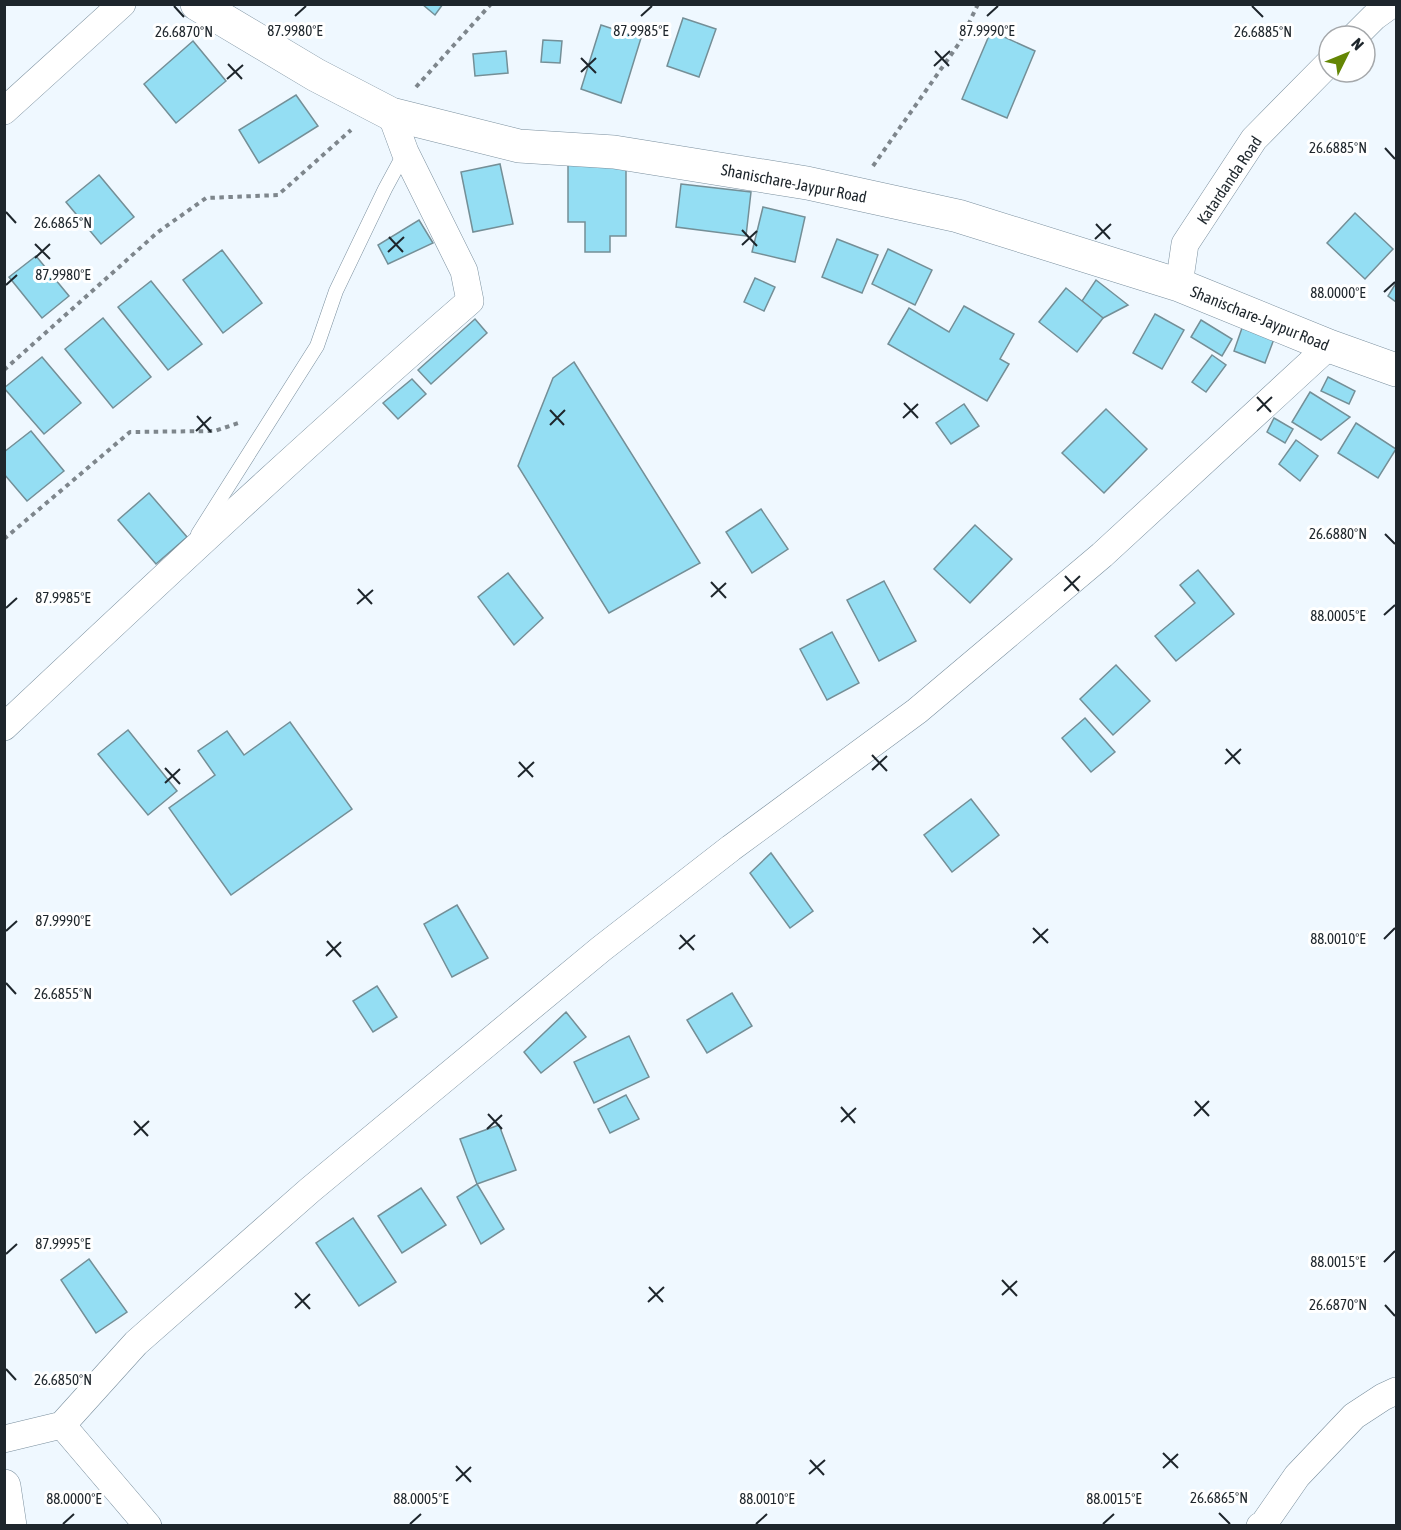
<svg xmlns="http://www.w3.org/2000/svg" width="1401" height="1530" font-family="'Asap Condensed',sans-serif">
<style>
.building{fill:#94def3;stroke:#748f97;stroke-width:1.5}
.lines{fill:none;stroke-linecap:round;stroke-linejoin:round}
.service-casing{stroke:#7a8f9e;stroke-width:15}
.minor-casing{stroke:#7a8f9e;stroke-width:28}
.tertiary-casing{stroke:#7a8f9e;stroke-width:34}
.path{stroke:#7e868c;stroke-width:4;stroke-dasharray:4.5 4.5;stroke-linecap:butt}
.service{stroke:#fff;stroke-width:14}
.minor{stroke:#fff;stroke-width:27}
.tertiary{stroke:#fff;stroke-width:33}
.ticks{fill:none;stroke:#1e262c;stroke-width:2}
.labels{text-anchor:middle;dominant-baseline:central;stroke-width:6;stroke-linejoin:round;paint-order:stroke}
.street-label{font-size:16px;fill:#1e262c;stroke:#fff}
.ticks-label{font-size:15px;text-anchor:middle;fill:#1e262c;stroke:#fff;stroke-width:6;stroke-linejoin:round;paint-order:stroke}
</style>
<rect width="100%" height="100%" fill="#eff8ff"/>
<g class="building">
<polygon points="422,4 443,4 435,15"/>
<polygon points="683,18 716,29 699,77 667,66"/>
<polygon points="601,25 641,38 621,103 581,89"/>
<polygon points="991,31 1035,51 1007,118 962,99"/>
<polygon points="543,40 562,41 560,63 541,62"/>
<polygon points="193,41 226,81 176,123 144,84"/>
<polygon points="506,51 508,73 475,76 473,54"/>
<polygon points="296,95 318,126 259,163 239,130"/>
<polygon points="568,156 626,156 626,236 610,236 610,252 585,252 585,222 568,222"/>
<polygon points="500,164 513,224 473,232 461,172"/>
<polygon points="99,175 134,217 101,244 66,202"/>
<polygon points="681,184 751,192 746,236 676,227"/>
<polygon points="763,207 805,217 795,262 752,252"/>
<polygon points="1355,213 1393,249 1365,279 1327,243"/>
<polygon points="419,220 433,243 388,264 378,245"/>
<polygon points="837,239 878,255 862,293 822,277"/>
<polygon points="888,249 932,270 915,305 872,284"/>
<polygon points="222,250 262,303 223,333 183,280"/>
<polygon points="36,256 69,296 42,318 9,277"/>
<polygon points="755,278 775,287 764,311 744,302"/>
<polygon points="1096,280 1128,305 1103,318 1082,301"/>
<polygon points="151,281 202,344 168,370 118,307"/>
<polygon points="1396,283 1396,302 1388,296"/>
<polygon points="1066,288 1103,318 1077,352 1039,322"/>
<polygon points="964,306 1014,334 1000,359 1009,364 987,401 888,344 909,308 949,332"/>
<polygon points="1155,314 1184,330 1162,369 1133,353"/>
<polygon points="103,318 151,377 113,408 65,349"/>
<polygon points="475,319 487,333 431,384 418,370"/>
<polygon points="1201,320 1232,339 1222,356 1191,337"/>
<polygon points="1242,328 1274,339 1265,363 1234,351"/>
<polygon points="1212,355 1226,365 1206,392 1192,382"/>
<polygon points="42,357 81,403 44,434 4,388"/>
<polygon points="574,362 700,563 609,613 518,466 553,378"/>
<polygon points="1328,377 1355,391 1349,404 1321,391"/>
<polygon points="412,379 426,394 398,419 383,403"/>
<polygon points="1310,392 1350,417 1321,440 1292,422"/>
<polygon points="964,404 979,426 951,444 936,423"/>
<polygon points="1106,409 1147,449 1104,493 1062,453"/>
<polygon points="1274,418 1293,429 1285,443 1267,432"/>
<polygon points="1356,423 1396,449 1378,478 1338,453"/>
<polygon points="31,431 64,471 27,501 4,474 4,452"/>
<polygon points="1296,440 1318,456 1300,481 1279,464"/>
<polygon points="149,493 187,537 156,564 118,520"/>
<polygon points="761,509 788,549 752,573 726,532"/>
<polygon points="975,525 1012,559 970,603 934,569"/>
<polygon points="1198,570 1234,614 1176,661 1155,636 1195,603 1180,585"/>
<polygon points="508,573 543,618 514,645 478,597"/>
<polygon points="884,581 916,641 879,661 847,600"/>
<polygon points="832,632 859,683 827,700 800,649"/>
<polygon points="1116,665 1150,701 1113,735 1080,699"/>
<polygon points="1085,718 1115,752 1091,772 1062,738"/>
<polygon points="290,722 352,809 231,895 169,808 215,775 198,751 227,731 244,755"/>
<polygon points="128,730 177,791 148,815 98,754"/>
<polygon points="971,799 999,835 952,872 924,835"/>
<polygon points="771,853 813,911 790,928 750,873"/>
<polygon points="457,905 488,958 452,977 424,924"/>
<polygon points="377,986 397,1017 373,1032 353,1001"/>
<polygon points="732,993 752,1026 707,1053 687,1020"/>
<polygon points="566,1012 586,1037 541,1073 524,1052"/>
<polygon points="629,1036 649,1077 594,1103 574,1062"/>
<polygon points="626,1095 639,1119 610,1133 598,1109"/>
<polygon points="499,1125 516,1170 477,1184 460,1139"/>
<polygon points="477,1184 504,1229 481,1244 457,1197"/>
<polygon points="421,1188 446,1225 402,1253 378,1216"/>
<polygon points="353,1218 396,1282 359,1306 316,1243"/>
<polygon points="89,1259 127,1312 96,1333 61,1280"/>
</g>
<g class="lines">
<defs>
<polyline id="service" points="198,534 317,346 336,291 385,189 405,152"/>
<g id="minor">
<polyline points="1355,36 1374,17 1392,4"/>
<polyline points="4,111 122,4"/>
<polyline points="1179,285 1185,244 1254,139 1329,63"/>
<path d="M4,727c153,-144 307,-288 466,-426l-6,-30 -59,-119 -14,-38"/>
<polyline points="62,1425 148,1526"/>
<polyline points="4,1439 62,1425 136,1343 310,1190 601,949 731,848 917,711 1102,555 1329,346"/>
<polyline points="1260,1526 1263,1525 1297,1476 1354,1416 1383,1397 1396,1391"/>
</g>
<g id="tertiary">
<polyline points="197,4 316,75 391,114 519,146 614,152 807,183 958,216 1179,285 1329,346 1396,370"/>
<polyline points="4,1486 10,1526"/>
</g>
</defs>
<use href="#service" class="service-casing"/>
<use href="#minor" class="minor-casing"/>
<use href="#tertiary" class="tertiary-casing"/>
<g class="path">
<polyline points="416,87 491,4"/>
<polyline points="873,166 960,42 978,4"/>
<polyline points="4,370 158,232 206,198 278,195 351,130"/>
<polyline points="4,539 130,432 215,431 241,422"/>
</g>
<use href="#service" class="service"/>
<use href="#minor" class="minor"/>
<use href="#tertiary" class="tertiary"/>
</g>
<path class="ticks" d="M174,6l10,11M1252,6l11,11M295,16l11,-10M641,16l11,-10M987,16l11,-10M935,51l14,15M581,58l15,15M228,64l14,15M934,66l16,-15M581,72l15,-14M227,79l16,-14M1385,148l10,11M6,212l10,11M1096,224l14,15M742,230l15,16M389,237l14,15M1095,239l16,-15M35,244l15,15M742,245l15,-14M388,252l16,-15M35,258l15,-14M6,285l11,-10M1384,292l11,-10M1257,397l14,15M904,403l14,15M550,410l14,15M1257,411l15,-14M197,416l14,16M903,418l15,-14M550,425l15,-15M196,431l15,-14M1385,534l10,10M1065,576l14,15M711,582l15,16M358,589l14,15M1064,591l16,-15M711,597l15,-14M357,604l16,-14M6,608l11,-10M1384,615l11,-10M1226,749l14,15M872,755l15,16M519,762l14,15M1225,764l16,-15M165,768l15,16M872,770l15,-14M518,777l16,-15M165,783l15,-14M1033,928l15,15M6,931l11,-10M680,935l14,15M1384,939l11,-11M327,941l14,16M1033,943l15,-14M679,949l16,-14M326,956l15,-14M6,983l10,11M1195,1101l14,15M841,1107l14,16M488,1114l14,15M1194,1116l15,-15M134,1121l14,15M841,1122l15,-14M487,1129l15,-14M134,1135l15,-14M6,1254l11,-10M1384,1262l11,-11M1002,1280l15,16M649,1287l14,15M295,1293l15,16M1002,1295l15,-14M648,1302l16,-15M1385,1305l10,11M295,1308l15,-14M6,1369l10,11M1163,1453l15,15M810,1460l14,15M456,1466l15,16M1163,1468l15,-14M809,1474l16,-14M456,1481l15,-14M1219,1513l11,11M63,1524l11,-10M410,1524l11,-10M756,1524l11,-10M1103,1524l11,-10"/>
<g class="labels">
<g class="street-label">
<text transform="translate(1229 180) rotate(-56)">Katardanda Road</text>
<text transform="translate(794 183) rotate(11)">Shanischare-Jaypur Road</text>
<text transform="translate(1260 318) rotate(22)">Shanischare-Jaypur Road</text>
</g>
</g>
<g class="ticks-label">
<text x="641" y="36">87.9985°E</text>
<text x="295" y="36">87.9980°E</text>
<text x="987" y="36">87.9990°E</text>
<text x="184" y="37">26.6870°N</text>
<text x="1263" y="37">26.6885°N</text>
<text x="1338" y="153">26.6885°N</text>
<text x="63" y="228">26.6865°N</text>
<text x="63" y="280">87.9980°E</text>
<text x="1338" y="298">88.0000°E</text>
<text x="1338" y="539">26.6880°N</text>
<text x="63" y="603">87.9985°E</text>
<text x="1338" y="621">88.0005°E</text>
<text x="63" y="926">87.9990°E</text>
<text x="1338" y="944">88.0010°E</text>
<text x="63" y="999">26.6855°N</text>
<text x="63" y="1249">87.9995°E</text>
<text x="1338" y="1267">88.0015°E</text>
<text x="1338" y="1310">26.6870°N</text>
<text x="63" y="1385">26.6850°N</text>
<text x="1219" y="1503">26.6865°N</text>
<text x="74" y="1504">88.0000°E</text>
<text x="421" y="1504">88.0005°E</text>
<text x="767" y="1504">88.0010°E</text>
<text x="1114" y="1504">88.0015°E</text>
</g>
<rect width="1401" height="1530" fill="none" stroke="#1e262c" stroke-width="12"/>
<g transform="translate(1347 54) rotate(47)"><circle r="28" fill="#ffffff" stroke="#a5a8ab" stroke-width="1.5"/>
<path d="M0-4.5L10 22L0 15L-10 22Z" fill="#648604"/>
<text y="-9" font-size="16" font-weight="bold" text-anchor="middle" fill="#1e262c">N</text>
</g>
</svg>
